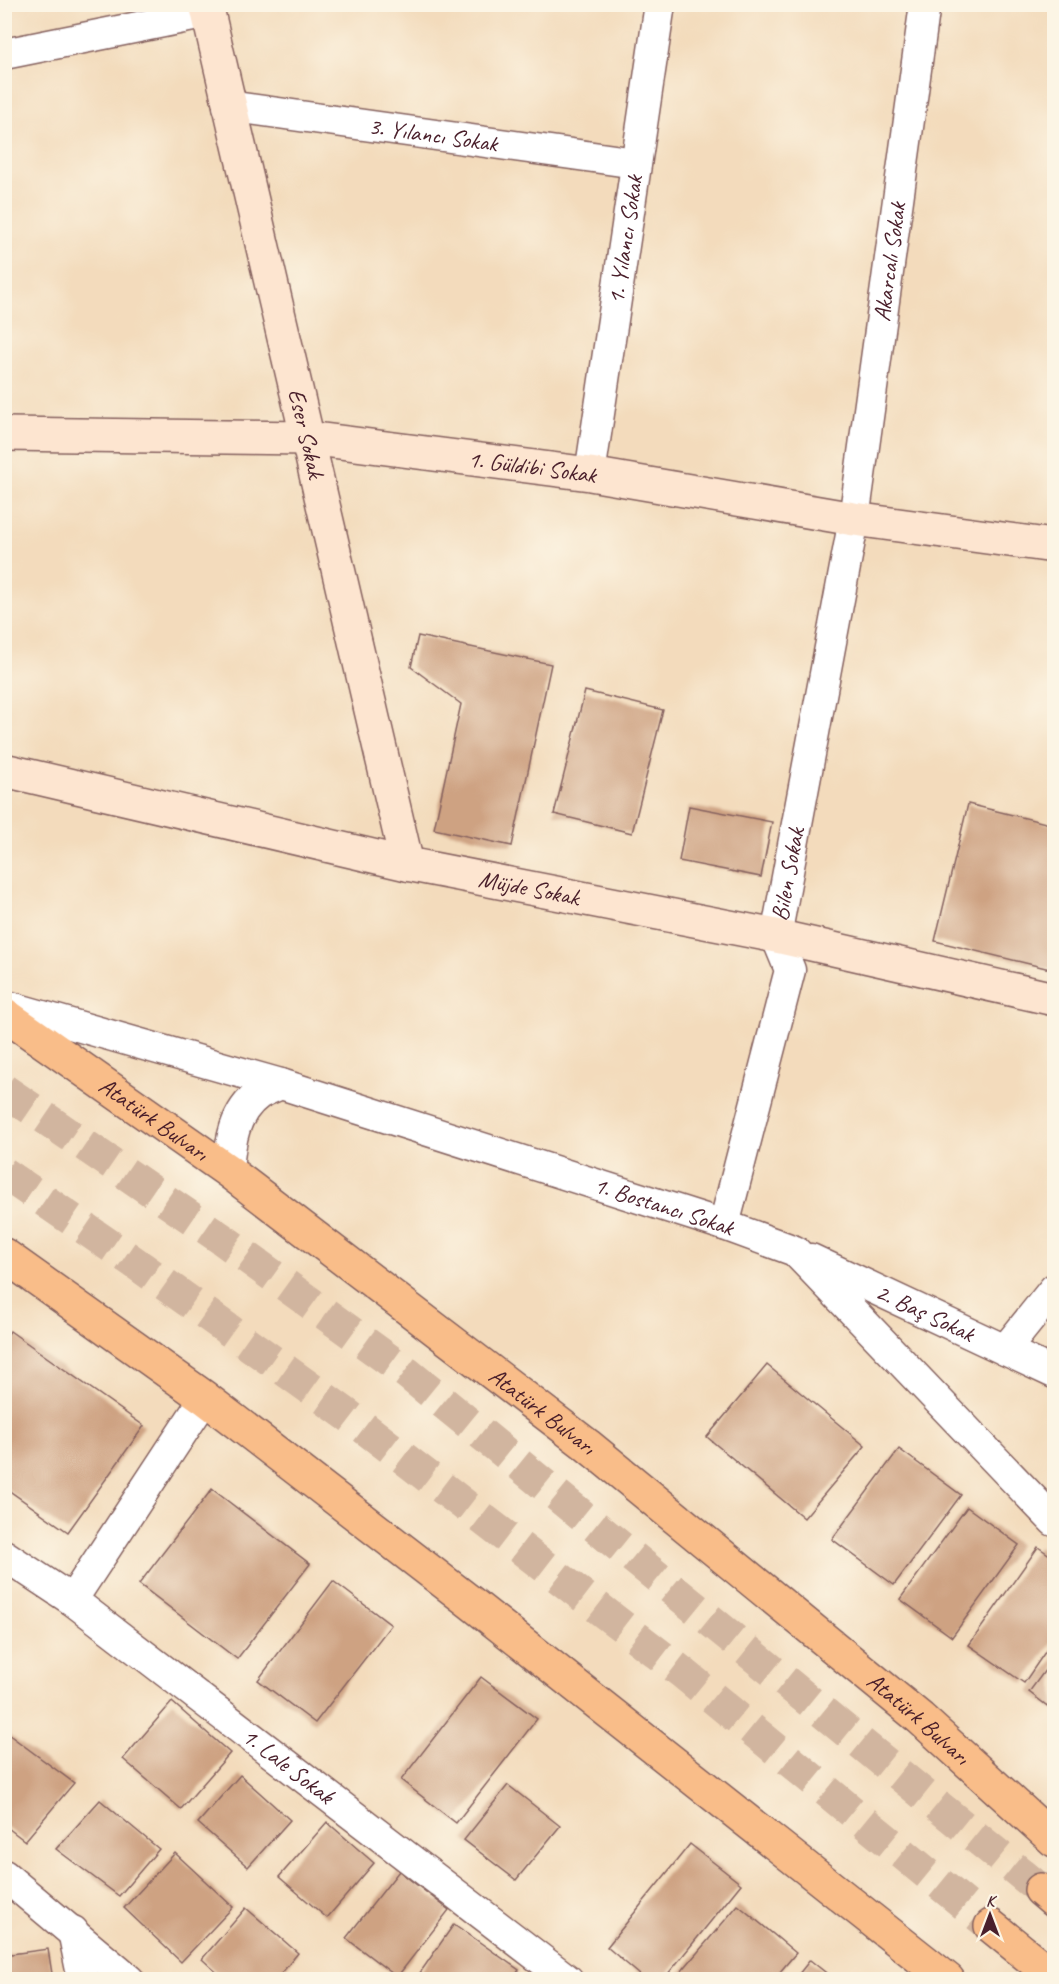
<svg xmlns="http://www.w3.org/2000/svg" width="1059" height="1984" font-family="Caveat,sans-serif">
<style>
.building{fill:#cea282}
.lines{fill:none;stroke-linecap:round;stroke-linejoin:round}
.highway-tunnel{stroke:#d1b59f;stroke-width:33;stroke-dasharray:33 16;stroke-linecap:butt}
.street-casing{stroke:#85615e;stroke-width:33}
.secondary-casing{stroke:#85615e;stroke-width:36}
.highway-casing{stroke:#85615e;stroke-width:36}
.street{stroke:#fff;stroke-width:30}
.secondary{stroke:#fde5d0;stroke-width:33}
.highway{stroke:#f9bd89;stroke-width:33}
.labels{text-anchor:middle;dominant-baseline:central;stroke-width:6;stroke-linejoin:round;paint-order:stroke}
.street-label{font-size:24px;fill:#4a1f2b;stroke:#fcf5e5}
</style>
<rect width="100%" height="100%" fill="#fcf5e5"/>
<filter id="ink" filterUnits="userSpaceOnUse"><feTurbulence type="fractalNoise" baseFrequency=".0167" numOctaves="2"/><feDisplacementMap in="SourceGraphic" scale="12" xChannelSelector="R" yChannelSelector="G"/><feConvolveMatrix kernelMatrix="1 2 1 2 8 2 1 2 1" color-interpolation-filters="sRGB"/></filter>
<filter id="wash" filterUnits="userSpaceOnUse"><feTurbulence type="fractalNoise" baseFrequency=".008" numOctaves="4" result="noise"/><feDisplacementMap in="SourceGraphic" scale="24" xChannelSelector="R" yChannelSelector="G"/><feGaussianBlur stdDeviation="1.35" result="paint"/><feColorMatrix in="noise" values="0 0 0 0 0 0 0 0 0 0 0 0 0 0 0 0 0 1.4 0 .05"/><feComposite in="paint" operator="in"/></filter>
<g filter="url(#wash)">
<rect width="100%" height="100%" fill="#f3dbbc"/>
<g id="blocks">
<g class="building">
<polygon points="418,636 551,664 512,846 434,829 461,704 411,667"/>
<polygon points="585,691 663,710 632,833 554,814"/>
<polygon points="968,804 1054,825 1054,970 935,941"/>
<polygon points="689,806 772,822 761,877 679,861"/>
<polygon points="10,1331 144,1426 68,1532 4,1487 4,1339"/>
<polygon points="767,1365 865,1446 804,1518 707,1437"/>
<polygon points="899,1449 961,1495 894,1585 832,1539"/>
<polygon points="212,1489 310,1564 237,1659 139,1584"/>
<polygon points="967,1507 1019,1545 952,1637 900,1599"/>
<polygon points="1038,1547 1054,1558 1054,1639 1024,1683 969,1645"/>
<polygon points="333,1581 391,1625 315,1723 258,1680"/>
<polygon points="1054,1658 1054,1711 1029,1692"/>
<polygon points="481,1677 537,1719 456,1823 401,1780"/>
<polygon points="172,1702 230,1753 181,1809 123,1759"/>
<polygon points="4,1731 74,1783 25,1841 4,1825"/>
<polygon points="240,1775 290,1820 248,1867 198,1823"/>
<polygon points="508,1785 560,1826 516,1880 464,1840"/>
<polygon points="100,1800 159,1849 119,1896 56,1849"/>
<polygon points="327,1822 374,1863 327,1918 279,1877"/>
<polygon points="690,1844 741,1884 663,1980 646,1980 607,1947"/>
<polygon points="175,1853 233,1907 181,1962 124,1908"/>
<polygon points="399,1871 449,1910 397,1977 346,1938"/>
<polygon points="738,1905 796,1953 773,1980 674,1980"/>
<polygon points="246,1908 298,1953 276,1980 225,1980 202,1959"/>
<polygon points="454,1924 519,1970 512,1980 415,1980"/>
<polygon points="48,1949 53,1980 4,1980 4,1955"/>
<polygon points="810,1960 835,1980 794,1980"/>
</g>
</g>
</g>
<g filter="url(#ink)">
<use href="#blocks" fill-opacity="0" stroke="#85615e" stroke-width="1.5"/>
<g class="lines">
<g class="highway-tunnel">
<polyline points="4,1090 222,1239 407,1373 1041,1890"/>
<polyline points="4,1173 131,1260 349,1416 683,1673 991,1926"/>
</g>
<defs>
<g id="street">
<polyline points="4,54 208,13 211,4"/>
<path id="s1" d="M228,106l408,57"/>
<path id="s2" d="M590,474l70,-470"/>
<polyline points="4,1005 281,1084"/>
<path id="s3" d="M228,1171c2,-29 6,-59 31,-77 7,-4 15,-7 22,-10l443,141 71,26 259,270"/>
<path id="s4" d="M724,1225l66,-255 -14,-34 78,-417 71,-515"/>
<path id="s5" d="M811,1259l243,114"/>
<polyline points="1005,1350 1054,1289"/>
<path id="s6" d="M4,1555l68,45 496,380"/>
<polyline points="72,1600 205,1398"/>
<polyline points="4,1875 129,1980"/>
<polyline points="73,1931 83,1980"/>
</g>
<g id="secondary">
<path id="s7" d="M206,4l201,860"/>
<path id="s8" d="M4,434l304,4 282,36 264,45 200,27"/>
<path id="s9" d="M4,770l403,94 369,72 278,63"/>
</g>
<g id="highway">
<path id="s10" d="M4,1014l224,157 359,274 333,273 134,122"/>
<polyline points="4,1255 205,1398 470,1602 948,1980"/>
<polyline points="1041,1890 1054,1901"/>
<polyline points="991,1926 1054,1977"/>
</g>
</defs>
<use href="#street" class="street-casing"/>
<use href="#secondary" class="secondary-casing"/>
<use href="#highway" class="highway-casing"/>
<use href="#street" class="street"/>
<use href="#secondary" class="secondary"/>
<use href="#highway" class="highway"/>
</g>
</g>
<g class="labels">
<g class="street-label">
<text stroke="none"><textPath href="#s1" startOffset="207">3. Yılancı Sokak</textPath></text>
<text stroke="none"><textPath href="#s2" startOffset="237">1. Yılancı Sokak</textPath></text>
<text stroke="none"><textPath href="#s4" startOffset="984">Akarcalı Sokak</textPath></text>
<text stroke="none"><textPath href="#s7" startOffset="441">Eser Sokak</textPath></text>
<text stroke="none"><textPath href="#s8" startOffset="530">1. Güldibi Sokak</textPath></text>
<text stroke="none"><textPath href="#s4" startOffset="363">Bilen Sokak</textPath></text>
<text stroke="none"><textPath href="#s9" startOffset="538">Müjde Sokak</textPath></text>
<text stroke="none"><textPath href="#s10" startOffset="183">Atatürk Bulvarı</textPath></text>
<text stroke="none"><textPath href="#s3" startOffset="512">1. Bostancı Sokak</textPath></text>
<text stroke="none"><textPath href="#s5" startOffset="126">2. Baş Sokak</textPath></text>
<text stroke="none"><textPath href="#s10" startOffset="669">Atatürk Bulvarı</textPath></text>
<text stroke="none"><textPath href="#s10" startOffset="1155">Atatürk Bulvarı</textPath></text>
<text stroke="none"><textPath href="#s6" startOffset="354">1. Lale Sokak</textPath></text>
</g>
</g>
<rect width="1059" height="1984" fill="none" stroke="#fcf5e5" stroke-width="24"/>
<g transform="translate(990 1915)" stroke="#fcf5e5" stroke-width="4.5" paint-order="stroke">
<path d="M0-4.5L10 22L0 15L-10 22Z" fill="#4a1f2b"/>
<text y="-9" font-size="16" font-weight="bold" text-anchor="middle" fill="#4a1f2b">K</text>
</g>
</svg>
